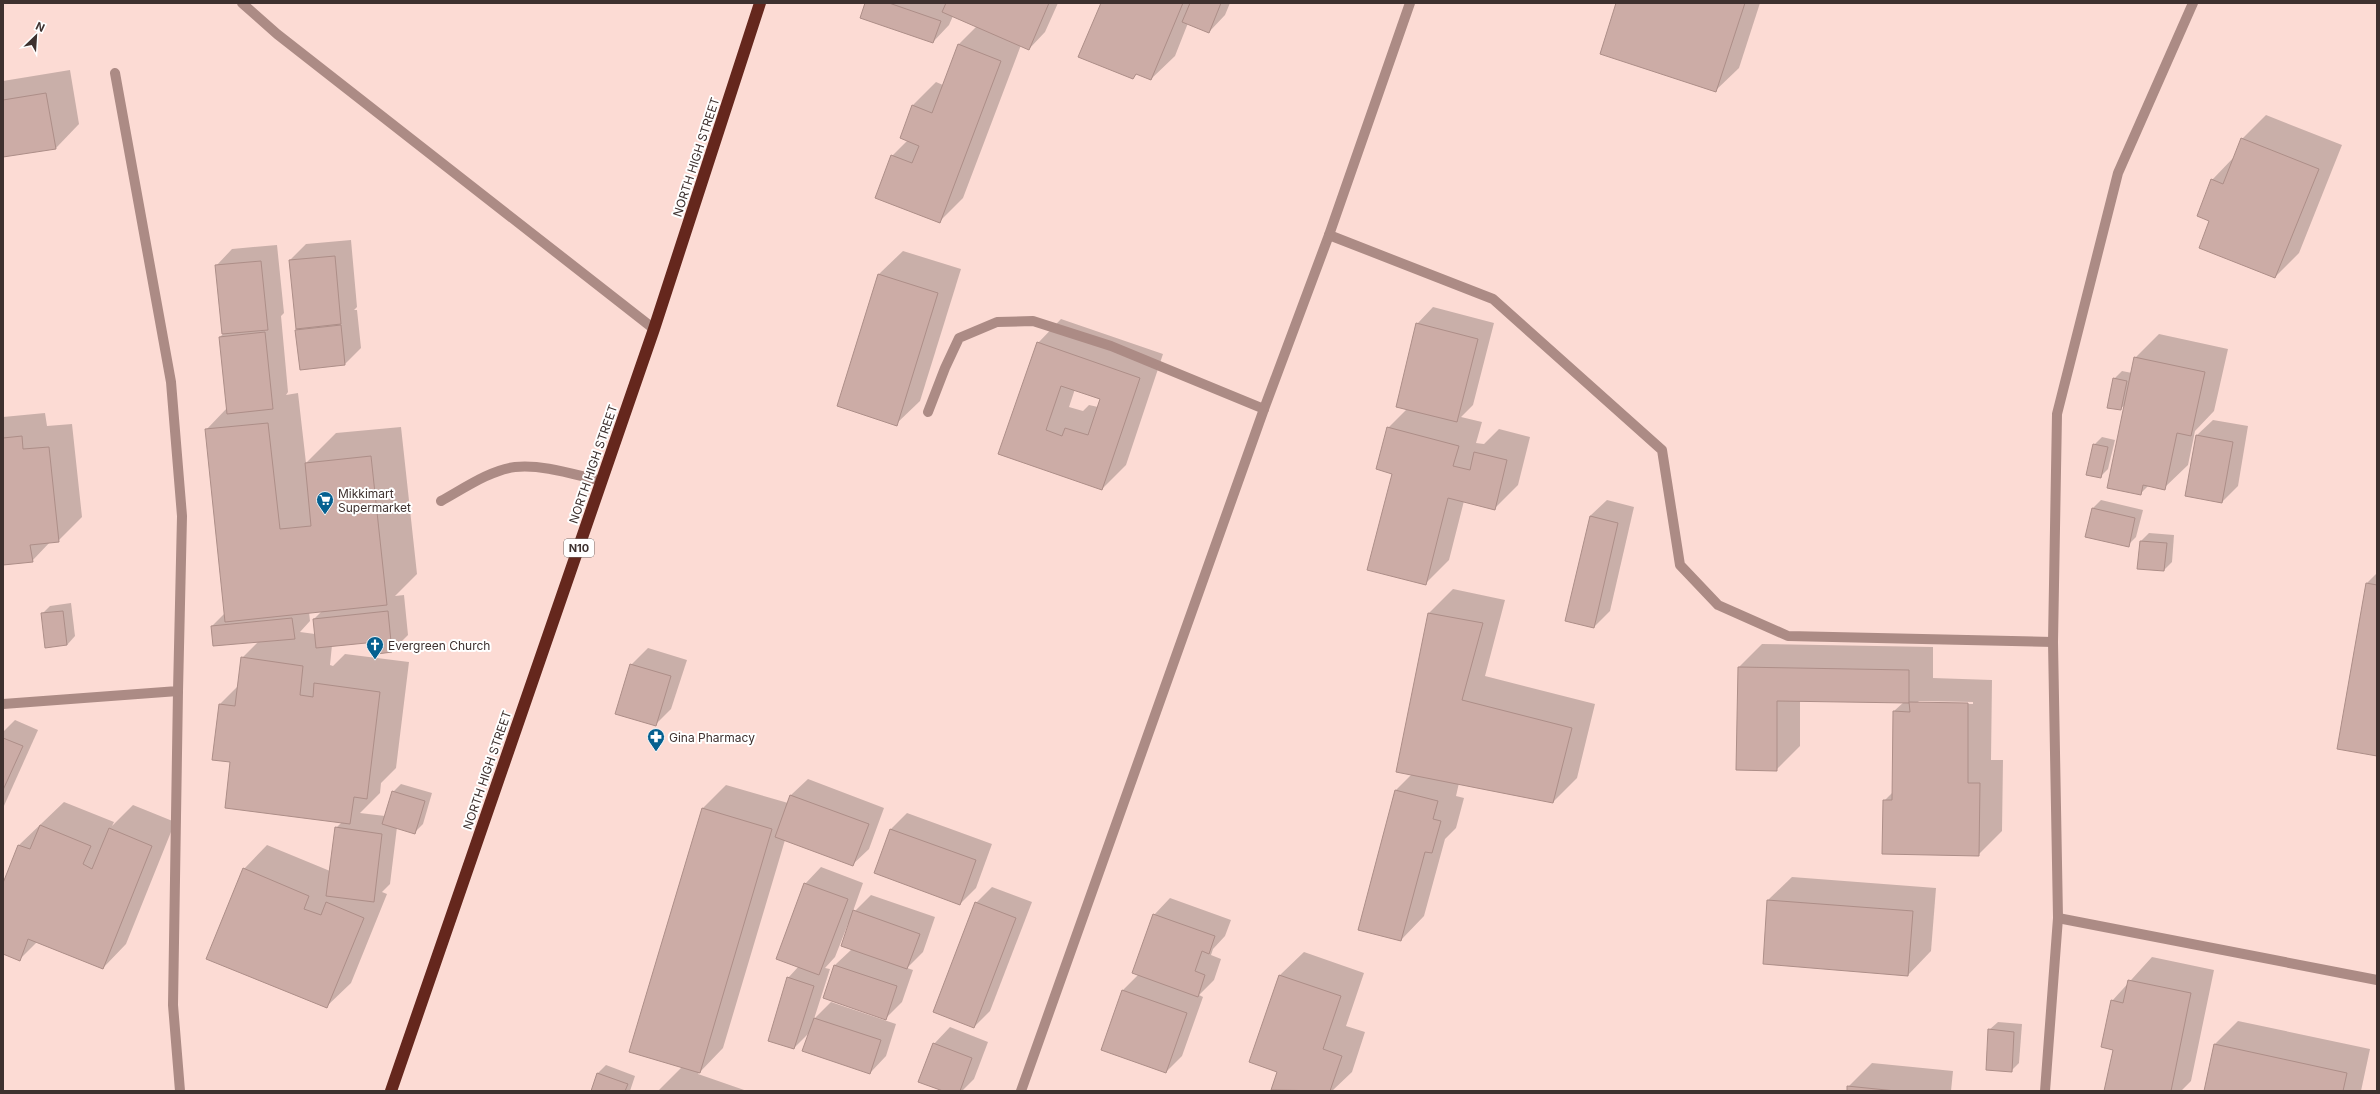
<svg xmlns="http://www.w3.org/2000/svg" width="2380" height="1094" font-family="Inter,sans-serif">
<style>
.shadow{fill:#0003;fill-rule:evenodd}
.building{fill:#ccaca6;stroke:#ad8e88;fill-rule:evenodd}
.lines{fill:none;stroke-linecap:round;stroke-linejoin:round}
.minor{stroke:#ac8b85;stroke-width:10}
.highway{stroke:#65271d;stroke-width:12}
.labels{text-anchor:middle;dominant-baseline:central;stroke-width:4;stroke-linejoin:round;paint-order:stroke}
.shield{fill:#fff;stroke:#786f6d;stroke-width:1}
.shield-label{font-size:11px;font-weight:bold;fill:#3e312f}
.street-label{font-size:12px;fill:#3e312f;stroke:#fff}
.poi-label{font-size:12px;fill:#3e312f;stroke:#fff;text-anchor:start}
</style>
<rect width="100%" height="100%" fill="#fcdbd4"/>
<g class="shadow">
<polygon points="866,3 1058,3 1045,32 1029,49 1021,45 963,198 940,221 892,156 908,140 913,105 936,82 943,85 959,44 977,26 953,16 949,25 933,42"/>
<polygon points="1102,3 1230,3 1225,15 1209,32 1188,23 1175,56 1151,79 1137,73 1133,78"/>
<polygon points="1617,3 1760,3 1739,68 1715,91"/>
<polygon points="70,70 79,124 56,148 3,156 3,81"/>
<polygon points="2266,115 2342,145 2299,253 2275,277 2210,220 2212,180 2235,156 2242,139"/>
<polygon points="351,240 357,307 354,310 357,310 361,348 345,364 300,368 290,260 306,244"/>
<path d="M277,245l7,68 -3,3 7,76 -2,3 12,-2 8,70 30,-30 65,-6 16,147 -22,22 9,-1 4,40 -16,16 -15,-11 -45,5 -2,20 3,1 12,-12 64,8 -13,106 -15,15 -1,10 -20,20 25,3 8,-24 8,-8 31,9 -9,31 -8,8 -18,-5 -7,57 -8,8 5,2 -36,89 -24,23 -83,-137 23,-24 63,26 6,-43 6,-6 -111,-61 -11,-57 18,-18 4,-28 17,-17 -47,-15 13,-13 -19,-183 22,-23 -8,-70 3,-3 -7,-68 16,-17zM322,611l-8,8 1,15 -15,-2 10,-11 -1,-9z"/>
<polygon points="903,251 961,269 920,401 896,424 879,274"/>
<polygon points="1433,307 1494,323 1473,405 1461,417 1482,422 1476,443 1484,444 1499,429 1530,437 1518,485 1494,509 1464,501 1449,560 1425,584 1393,473 1388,428 1407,409 1417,324"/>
<path d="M1061,319l102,35 -37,111 -24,24 -102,-36 38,-110zM1075,389l26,9 -3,9 -9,-2 -6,6 -14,-4z"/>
<polygon points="2159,334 2228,349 2214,411 2195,431 2188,465 2164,488 2149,485 2140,494 2126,404 2120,409 2114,379 2122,371 2132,373 2135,358"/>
<polygon points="45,413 47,426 72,424 82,517 58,541 51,541 32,561 3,564 3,417"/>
<polygon points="2213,420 2248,426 2238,486 2222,502 2196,436"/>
<polygon points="2102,437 2115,440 2108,469 2100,477 2094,445"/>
<polygon points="1607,500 1634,507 1610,611 1594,627 1590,516"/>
<polygon points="2101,500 2143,510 2136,537 2128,545 2093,508"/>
<polygon points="2149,533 2174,535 2172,562 2164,570 2138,568 2141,541"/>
<polygon points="2377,573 2377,755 2338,748 2367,583"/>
<polygon points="1453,589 1505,600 1485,676 1595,704 1577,778 1553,802 1459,783 1456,796 1464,798 1456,828 1445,839 1424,916 1401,940 1359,929 1396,790 1412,774 1397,771 1429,613"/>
<polygon points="71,603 75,636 67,645 42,614 50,606"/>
<path d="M1762,644l171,3v31l59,2 -1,80h12l-1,71 -24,24 -94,-54 9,-9 1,-81 10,-9 -104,-2v46l-24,24 -37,-103zM1919,701l54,1v2l-56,-1z"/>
<polygon points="648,648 687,660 671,709 655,725 631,665"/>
<polygon points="15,720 38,730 3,808 3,732"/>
<polygon points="808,779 884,808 869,849 852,865 785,840 723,1048 698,1074 747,1091 658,1091 682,1067 631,1052 703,808 726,785 788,803 791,795"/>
<polygon points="64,802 114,822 112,826 133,805 175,822 126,944 103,968 37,942 19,960 3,953 3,886 19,845"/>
<polygon points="907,813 992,844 976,888 960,904 876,873 891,829"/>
<path d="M821,867l42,16 -11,31 19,-19 64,22 -12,35 -16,16 6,2 -11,32 -18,18 12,4 -10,32 -16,17 -60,-41 -16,16 -6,-70 11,-12 6,-82zM848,924l4,25 -17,16 49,53v2l-53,-18 -17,17 16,-50 -5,-1 10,-11z"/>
<polygon points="1792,877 1936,888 1931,951 1908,975 1768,900"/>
<polygon points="992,887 1032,902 990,1011 974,1027 976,903"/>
<polygon points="1170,898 1231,920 1225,936 1213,949 1211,955 1221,959 1214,980 1199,995 1203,997 1182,1056 1166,1072 1102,1049 1123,990 1138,975 1154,915"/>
<polygon points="1304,952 1364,973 1346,1026 1365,1032 1352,1072 1332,1091 1272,1090 1278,1071 1280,975"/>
<polygon points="2152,957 2214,970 2191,1081 2181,1091 2105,1091 2114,1049 2112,1001"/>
<polygon points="2238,1021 2370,1049 2361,1091 2205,1091 2215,1044"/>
<polygon points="1998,1022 2022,1024 2019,1063 2011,1071 1989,1030"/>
<polygon points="950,1027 988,1042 974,1079 962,1091 946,1091 934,1044"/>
<polygon points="1872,1063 1953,1071 1951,1091 1848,1091 1848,1087"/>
<polygon points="606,1065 635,1076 630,1091 592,1091 598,1073"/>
</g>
<g class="building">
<polygon points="865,3 889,3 941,21 933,43 860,18"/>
<polygon points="946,3 1049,3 1029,50 942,12"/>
<polygon points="1101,3 1183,3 1151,80 1136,74 1133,79 1078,57"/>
<polygon points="1190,3 1221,3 1209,33 1182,22"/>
<polygon points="1616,3 1745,3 1716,92 1600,54"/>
<polygon points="958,44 1001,61 940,223 875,198 891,155 912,163 919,146 900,138 912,105 932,113"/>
<polygon points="46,93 56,149 3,157 3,100"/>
<polygon points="2241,138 2319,169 2275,278 2199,248 2209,221 2197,216 2211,179 2223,184"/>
<polygon points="335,256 341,324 296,329 289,260"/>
<polygon points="261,261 268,330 222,334 215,265"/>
<polygon points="878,274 938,293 897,426 837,406"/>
<polygon points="1416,323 1478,339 1457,422 1396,407"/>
<polygon points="341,325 345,365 300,370 295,330"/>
<polygon points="265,332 273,409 227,414 219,337"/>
<path d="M1037,342l103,36 -38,112 -104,-36zM1061,386l39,13 -12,36 -23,-7 -3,8 -16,-6z"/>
<polygon points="2134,357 2205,372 2191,436 2177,433 2165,490 2143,485 2141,495 2107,488"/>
<polygon points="2113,378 2127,381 2121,410 2107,408"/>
<polygon points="268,423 280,529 311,526 305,463 371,456 387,605 225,622 205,429"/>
<polygon points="1387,427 1459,446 1453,466 1470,470 1474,452 1507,460 1495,510 1448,498 1426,585 1367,570 1392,474 1376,469"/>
<polygon points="2196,435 2233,442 2222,503 2185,496"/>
<polygon points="22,436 23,449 49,447 59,542 30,545 33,562 3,565 3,438"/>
<polygon points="2093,444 2108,447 2101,478 2086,475"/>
<polygon points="2092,508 2135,518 2129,547 2085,537"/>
<polygon points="1590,516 1618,523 1594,628 1565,621"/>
<polygon points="2140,541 2167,543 2164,571 2137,569"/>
<polygon points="2366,583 2377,585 2377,756 2337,749"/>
<polygon points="63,611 67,645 45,648 41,613"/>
<polygon points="388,611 392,652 377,654 376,642 316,648 313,619"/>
<polygon points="1428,613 1483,623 1462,700 1572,728 1553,803 1396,772"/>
<polygon points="292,618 295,639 213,646 211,626"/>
<polygon points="241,657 303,666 300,695 313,697 314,683 380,692 367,799 354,797 350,824 225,808 230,762 212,760 219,704 235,706"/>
<polygon points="630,664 671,676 656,726 615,714"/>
<polygon points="1738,667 1909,670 1909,703 1777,701 1777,771 1736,770"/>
<polygon points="1909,702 1968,703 1968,783 1980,783 1979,856 1882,854 1883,800 1892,800 1893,711 1910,712"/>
<polygon points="3,738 23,746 3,790"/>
<polygon points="1395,790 1438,801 1433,819 1441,821 1432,853 1425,852 1401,941 1358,930"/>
<polygon points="392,791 425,801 415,834 382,824"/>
<polygon points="790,795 869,824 853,866 775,837"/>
<polygon points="702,808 772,829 700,1073 629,1052"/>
<polygon points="40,825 91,846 83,864 92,869 109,828 152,846 103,969 28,939 20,961 3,954 3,883 18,845 30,849"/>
<polygon points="335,827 382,834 374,902 326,896"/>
<polygon points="890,829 976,860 960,905 874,873"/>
<polygon points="243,868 309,896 304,909 321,915 326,902 364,918 327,1008 206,959"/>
<polygon points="804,883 848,899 819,975 776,959"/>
<polygon points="1767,900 1913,911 1908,976 1763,964"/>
<polygon points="975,902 1016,918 974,1028 933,1012"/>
<polygon points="853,910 920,934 907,969 841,946"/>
<polygon points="1153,914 1215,936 1209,954 1202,951 1195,971 1205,975 1198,997 1132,973"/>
<polygon points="834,965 897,986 886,1020 823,998"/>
<polygon points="1279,975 1341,996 1323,1049 1342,1056 1330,1091 1271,1090 1277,1072 1249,1062"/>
<polygon points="787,977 814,986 794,1049 768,1041"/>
<polygon points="2128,980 2191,993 2171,1091 2104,1091 2113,1050 2101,1047 2111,1000 2123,1003"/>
<polygon points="1122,990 1187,1013 1166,1073 1101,1050"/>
<polygon points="814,1018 881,1040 870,1074 802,1051"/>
<polygon points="1988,1029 2014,1032 2012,1072 1986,1070"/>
<polygon points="933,1043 972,1058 960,1091 943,1091 918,1082"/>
<polygon points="2214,1044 2347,1073 2343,1091 2204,1091"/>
<polygon points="597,1073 628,1084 625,1091 591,1091"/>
<polygon points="1847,1086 1896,1091 1847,1091"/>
</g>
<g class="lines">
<g class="minor">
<polyline points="242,3 277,34 654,329"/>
<polyline points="1329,235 1493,299 1662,450 1680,565 1718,605 1788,636 2053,642"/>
<polyline points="928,412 945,368 959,338 997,322 1033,321 1111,346 1264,409"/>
<path d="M441,501c22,-12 49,-31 74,-34 28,-3 60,8 87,14"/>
<polyline points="178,691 173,1005 180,1091"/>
<polyline points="3,704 178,691 182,516 171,382 115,73"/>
<polyline points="2058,918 2377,980"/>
<polyline points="1021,1091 1264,409 1329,235 1410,3"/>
<polyline points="2045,1091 2058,918 2053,642 2057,414 2118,173 2193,3"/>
</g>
<polyline class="highway" points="391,1091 654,329 760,3"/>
</g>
<defs>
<symbol id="supermarket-pin" viewBox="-11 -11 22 30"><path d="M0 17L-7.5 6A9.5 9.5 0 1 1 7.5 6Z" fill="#056090" stroke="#fff"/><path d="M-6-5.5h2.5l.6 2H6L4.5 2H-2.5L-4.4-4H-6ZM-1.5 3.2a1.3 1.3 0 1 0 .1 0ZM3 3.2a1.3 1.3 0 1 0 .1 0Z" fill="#fff"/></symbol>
<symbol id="church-pin" viewBox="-11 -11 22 30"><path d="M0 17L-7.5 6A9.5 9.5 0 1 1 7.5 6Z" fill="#056090" stroke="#fff"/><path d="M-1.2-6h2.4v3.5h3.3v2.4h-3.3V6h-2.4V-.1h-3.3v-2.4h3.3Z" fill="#fff"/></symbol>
<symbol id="pharmacy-pin" viewBox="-11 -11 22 30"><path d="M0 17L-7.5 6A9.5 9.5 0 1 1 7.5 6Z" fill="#056090" stroke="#fff"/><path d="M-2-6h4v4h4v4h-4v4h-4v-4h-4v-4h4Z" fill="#fff"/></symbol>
</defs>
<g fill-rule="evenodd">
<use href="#supermarket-pin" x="315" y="490" width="20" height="27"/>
<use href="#church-pin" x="365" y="635" width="20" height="27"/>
<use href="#pharmacy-pin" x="646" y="727" width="20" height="27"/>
</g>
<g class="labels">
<rect class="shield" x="564" y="539" width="30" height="18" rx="3"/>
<g class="shield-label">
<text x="579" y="548">N10</text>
</g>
<g class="street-label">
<text transform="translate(696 157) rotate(-72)">NORTH HIGH STREET</text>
<text transform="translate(593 464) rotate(-71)">NORTH HIGH STREET</text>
<text transform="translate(487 770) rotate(-71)">NORTH HIGH STREET</text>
</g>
<g class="poi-label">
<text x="338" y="493">Mikkimart<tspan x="338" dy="14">Supermarket</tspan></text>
<text x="388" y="645">Evergreen Church</text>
<text x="669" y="737">Gina Pharmacy</text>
</g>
</g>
<rect width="2380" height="1094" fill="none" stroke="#3e312f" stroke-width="8"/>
<g transform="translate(36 36) rotate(25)" stroke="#ffffff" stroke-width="3" paint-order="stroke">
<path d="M0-3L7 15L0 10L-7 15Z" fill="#3e312f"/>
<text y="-6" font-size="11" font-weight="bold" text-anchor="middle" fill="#3e312f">N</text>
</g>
</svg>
